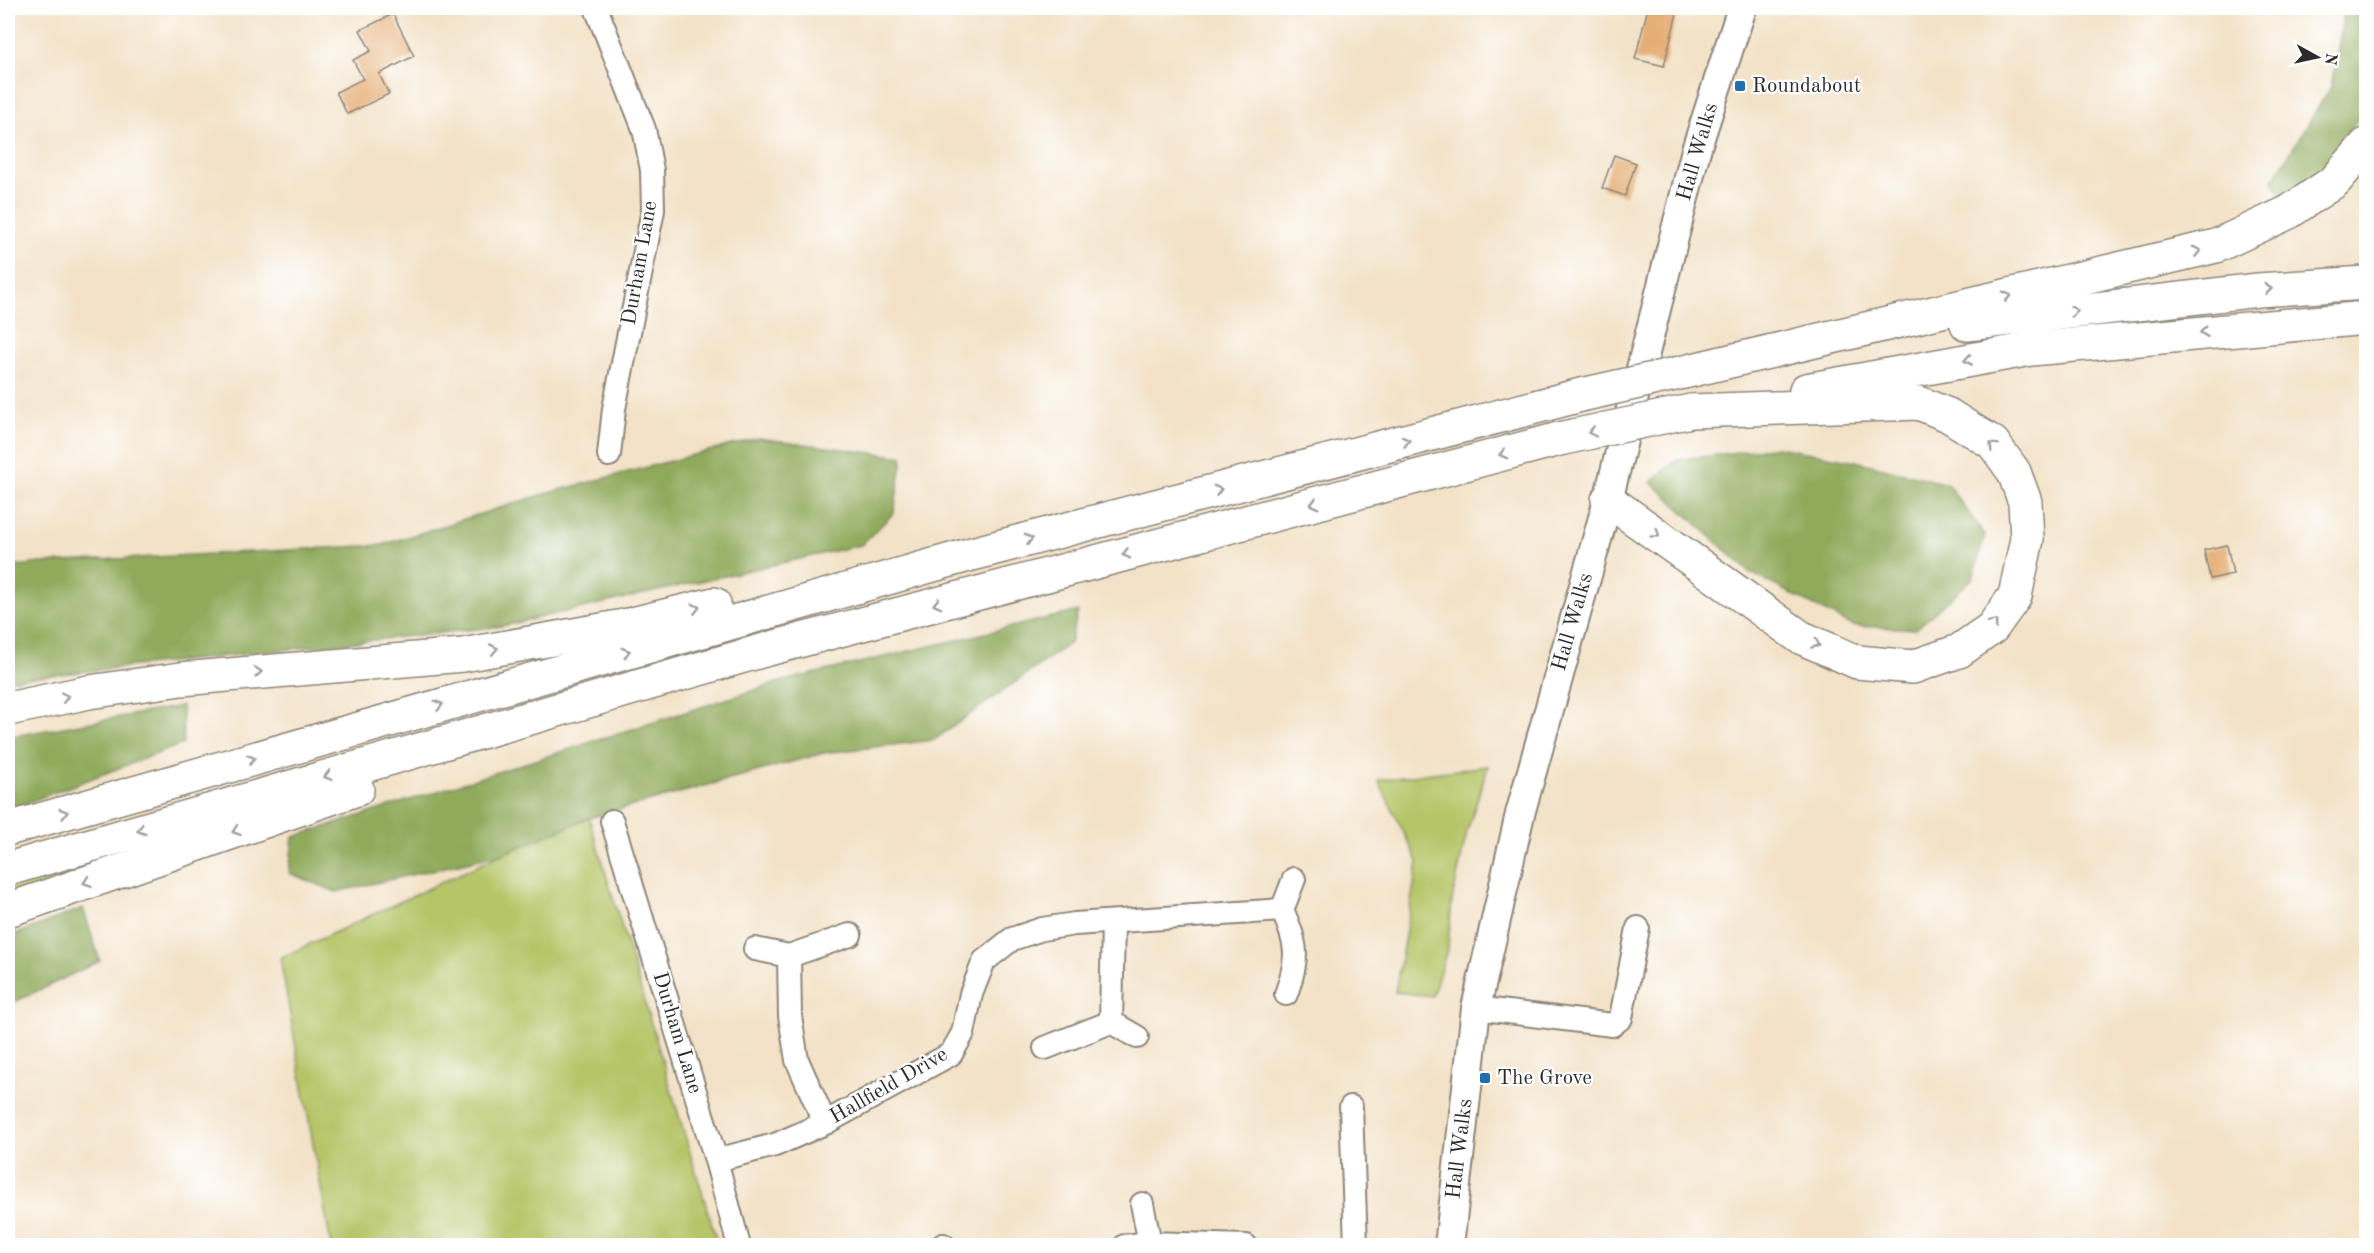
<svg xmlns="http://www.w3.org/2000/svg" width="2374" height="1253" font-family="'Old Standard TT',serif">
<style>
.green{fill:#b6c568;stroke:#70784a;stroke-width:1.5}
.forest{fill:#90aa5c;stroke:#5e6a44;stroke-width:1.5}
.building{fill:#e5ae75}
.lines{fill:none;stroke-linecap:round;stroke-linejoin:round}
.minor-casing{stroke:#8f8679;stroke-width:26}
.major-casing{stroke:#8f8679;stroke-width:32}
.highway-casing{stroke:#8f8679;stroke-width:36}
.minor{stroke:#fff;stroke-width:22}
.major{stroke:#fff;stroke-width:28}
.highway{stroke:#fff;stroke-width:33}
.highway-bridge-casing{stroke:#8f8679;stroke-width:36;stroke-linecap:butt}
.highway-bridge{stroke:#fff;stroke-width:33}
.oneway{stroke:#a0a0a0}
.poi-dot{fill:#1f6fb2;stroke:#fff;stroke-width:2}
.labels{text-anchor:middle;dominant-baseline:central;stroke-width:4.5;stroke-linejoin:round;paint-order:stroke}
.poi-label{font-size:21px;fill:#2b2b2b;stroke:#fff;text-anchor:start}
.street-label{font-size:21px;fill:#2b2b2b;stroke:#fff}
</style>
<rect width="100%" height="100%" fill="#fff"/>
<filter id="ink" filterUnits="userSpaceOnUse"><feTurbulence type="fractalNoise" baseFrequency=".0167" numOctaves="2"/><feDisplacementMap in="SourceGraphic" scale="12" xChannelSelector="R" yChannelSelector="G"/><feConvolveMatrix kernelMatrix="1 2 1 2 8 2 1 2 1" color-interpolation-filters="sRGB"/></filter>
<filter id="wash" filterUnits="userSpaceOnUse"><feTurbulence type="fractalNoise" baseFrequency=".008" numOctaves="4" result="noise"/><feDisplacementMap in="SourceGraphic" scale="24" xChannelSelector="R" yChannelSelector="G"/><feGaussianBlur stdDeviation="1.35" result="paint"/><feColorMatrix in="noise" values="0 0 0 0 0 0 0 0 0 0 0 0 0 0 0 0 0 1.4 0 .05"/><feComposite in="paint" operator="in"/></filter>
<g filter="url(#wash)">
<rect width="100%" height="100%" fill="#f3e2c7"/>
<g class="green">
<polygon points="1488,766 1467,831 1452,900 1448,947 1432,996 1395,992 1418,862 1378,780"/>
<polygon points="589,818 718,1245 331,1245 280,958 502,854"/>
<polygon points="126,849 127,856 8,900 8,885"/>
</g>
<g class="forest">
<polygon points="2345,8 2366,8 2366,107 2320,173 2282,197 2273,180 2331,87"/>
<polygon points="758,438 903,457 894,513 861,545 503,626 8,680 8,567 41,563 382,545 544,494"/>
<polygon points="1777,447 1851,460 1947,484 1985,535 1973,578 1916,629 1853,626 1749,572 1651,482 1677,460"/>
<polygon points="1078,611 1070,643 934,740 824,753 589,818 502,854 336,892 289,873 293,837 783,681"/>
<polygon points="182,706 183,744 8,810 8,737"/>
<polygon points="83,908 100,961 8,1005 8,937"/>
</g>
<g id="blocks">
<g class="building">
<polygon points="1648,8 1677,13 1664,66 1635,59"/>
<polygon points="393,14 414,56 379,74 389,94 347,114 336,92 363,79 353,60 371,51 360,30"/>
<polygon points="1614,155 1636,163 1625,196 1602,188"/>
<polygon points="2227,545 2233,574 2210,579 2204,550"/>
</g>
</g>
</g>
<g filter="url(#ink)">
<use href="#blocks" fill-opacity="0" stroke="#8f8679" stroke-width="1.5"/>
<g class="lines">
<defs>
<g id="minor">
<polyline points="596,8 644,129 652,170 653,210 614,409 609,455"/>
<polyline points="612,821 716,1160 739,1246"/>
<polyline points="755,949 789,956 850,935"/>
<polyline points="789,956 790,1016 797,1060 825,1123"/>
<path d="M1286,994c13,-36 12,-50 -4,-84l12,-31"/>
<polyline points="1476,1008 1612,1025 1621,1018 1638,928"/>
<polyline points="1111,1022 1113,922"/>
<polyline points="1045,1048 1111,1022 1137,1037"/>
<polyline points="1351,1107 1356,1246"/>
<polyline points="716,1160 775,1145 825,1123 951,1054 963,1033 971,994 984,961 1012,939 1042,929 1075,924 1282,910"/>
<polyline points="1142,1204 1150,1243 1246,1246"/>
<polyline points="943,1246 943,1245"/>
<polyline points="1125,1246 1150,1243"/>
</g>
<polyline id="major" points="1449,1246 1476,1008 1520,814 1608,500 1696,150 1742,8"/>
<g id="highway">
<polyline points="1967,324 2258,290 2366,283"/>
<polyline points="1684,372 2216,246 2289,212 2335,181 2366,145"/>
<polyline points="1806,390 2031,349 2366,318"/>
<polyline points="1608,500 1800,637 1857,662 1913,667 1959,651 1992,628 2015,596 2027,539 2025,502 2014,472 1993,443 1948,415 1919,403 1691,411"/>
<polyline points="8,709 89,692 181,679 463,655 624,626 714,604"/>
<polyline points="8,829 972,554 1581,395"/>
<polyline points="8,869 768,649 1559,439"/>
<polyline points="8,910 357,789"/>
</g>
</defs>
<use href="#minor" class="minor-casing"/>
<use href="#major" class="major-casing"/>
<use href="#highway" class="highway-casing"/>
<use href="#minor" class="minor"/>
<use href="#major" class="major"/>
<use href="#highway" class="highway"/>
<defs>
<g id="highway-bridge">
<polyline points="1581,395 1684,372"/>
<polyline points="1559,439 1691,411"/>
</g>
</defs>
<use href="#highway-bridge" class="highway-bridge-casing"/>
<use href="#highway-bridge" class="highway-bridge"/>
</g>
<defs><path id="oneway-chevron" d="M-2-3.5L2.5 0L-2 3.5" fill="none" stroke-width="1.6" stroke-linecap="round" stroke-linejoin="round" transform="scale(1.5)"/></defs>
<g class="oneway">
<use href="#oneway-chevron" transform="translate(2197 251) rotate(-14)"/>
<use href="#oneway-chevron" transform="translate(2268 289) rotate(-4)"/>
<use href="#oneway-chevron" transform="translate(2007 296) rotate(-13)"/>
<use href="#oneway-chevron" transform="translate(2074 311) rotate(-7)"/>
<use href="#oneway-chevron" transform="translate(2204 332) rotate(174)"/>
<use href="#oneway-chevron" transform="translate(1968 360) rotate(170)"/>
<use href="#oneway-chevron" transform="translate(1592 432) rotate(168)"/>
<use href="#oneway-chevron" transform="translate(1406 441) rotate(-15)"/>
<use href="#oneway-chevron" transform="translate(1993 446) rotate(-135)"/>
<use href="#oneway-chevron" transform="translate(1503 454) rotate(165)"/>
<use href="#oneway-chevron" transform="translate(1218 490) rotate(-15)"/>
<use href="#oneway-chevron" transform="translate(1314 504) rotate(165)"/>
<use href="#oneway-chevron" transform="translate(1656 534) rotate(36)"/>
<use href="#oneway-chevron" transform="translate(1029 539) rotate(-15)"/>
<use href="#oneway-chevron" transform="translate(1126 554) rotate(165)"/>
<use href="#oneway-chevron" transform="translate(937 604) rotate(165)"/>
<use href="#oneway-chevron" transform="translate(696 608) rotate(-14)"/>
<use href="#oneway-chevron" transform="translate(1994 623) rotate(-50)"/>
<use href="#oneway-chevron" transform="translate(1816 644) rotate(23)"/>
<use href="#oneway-chevron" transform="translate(494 649) rotate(-11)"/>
<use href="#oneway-chevron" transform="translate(626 652) rotate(-16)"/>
<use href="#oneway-chevron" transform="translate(258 672) rotate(-5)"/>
<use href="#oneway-chevron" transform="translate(65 697) rotate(-12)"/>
<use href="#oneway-chevron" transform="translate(439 705) rotate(-16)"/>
<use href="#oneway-chevron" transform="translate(251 759) rotate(-16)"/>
<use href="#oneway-chevron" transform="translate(328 776) rotate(164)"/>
<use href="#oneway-chevron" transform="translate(64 813) rotate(-16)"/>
<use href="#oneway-chevron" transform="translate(141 830) rotate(164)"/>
<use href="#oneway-chevron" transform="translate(236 831) rotate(161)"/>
<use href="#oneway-chevron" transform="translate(87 882) rotate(161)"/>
</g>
</g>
<g class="poi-dot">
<rect x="1734" y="80" width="12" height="12" rx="3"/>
<rect x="1479" y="1072" width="12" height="12" rx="3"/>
</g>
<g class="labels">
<g class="poi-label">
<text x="1752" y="86">Roundabout</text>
<text x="1497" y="1078">The Grove</text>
</g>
<g class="street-label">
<text transform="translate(1698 152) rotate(-74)">Hall Walks</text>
<text transform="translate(640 263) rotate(-80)">Durham Lane</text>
<text transform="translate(1573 622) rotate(-74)">Hall Walks</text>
<text transform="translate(677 1033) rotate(73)">Durham Lane</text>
<text transform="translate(889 1086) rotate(-30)">Hallfield Drive</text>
<text transform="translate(1460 1149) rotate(-83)">Hall Walks</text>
</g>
</g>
<rect width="2374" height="1253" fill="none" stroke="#fff" stroke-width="30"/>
<g transform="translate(2317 57) rotate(98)" stroke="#ffffff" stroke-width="4.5" paint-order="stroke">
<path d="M0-4.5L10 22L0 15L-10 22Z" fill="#2b2b2b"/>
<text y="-9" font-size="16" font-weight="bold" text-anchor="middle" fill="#2b2b2b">N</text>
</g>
</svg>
